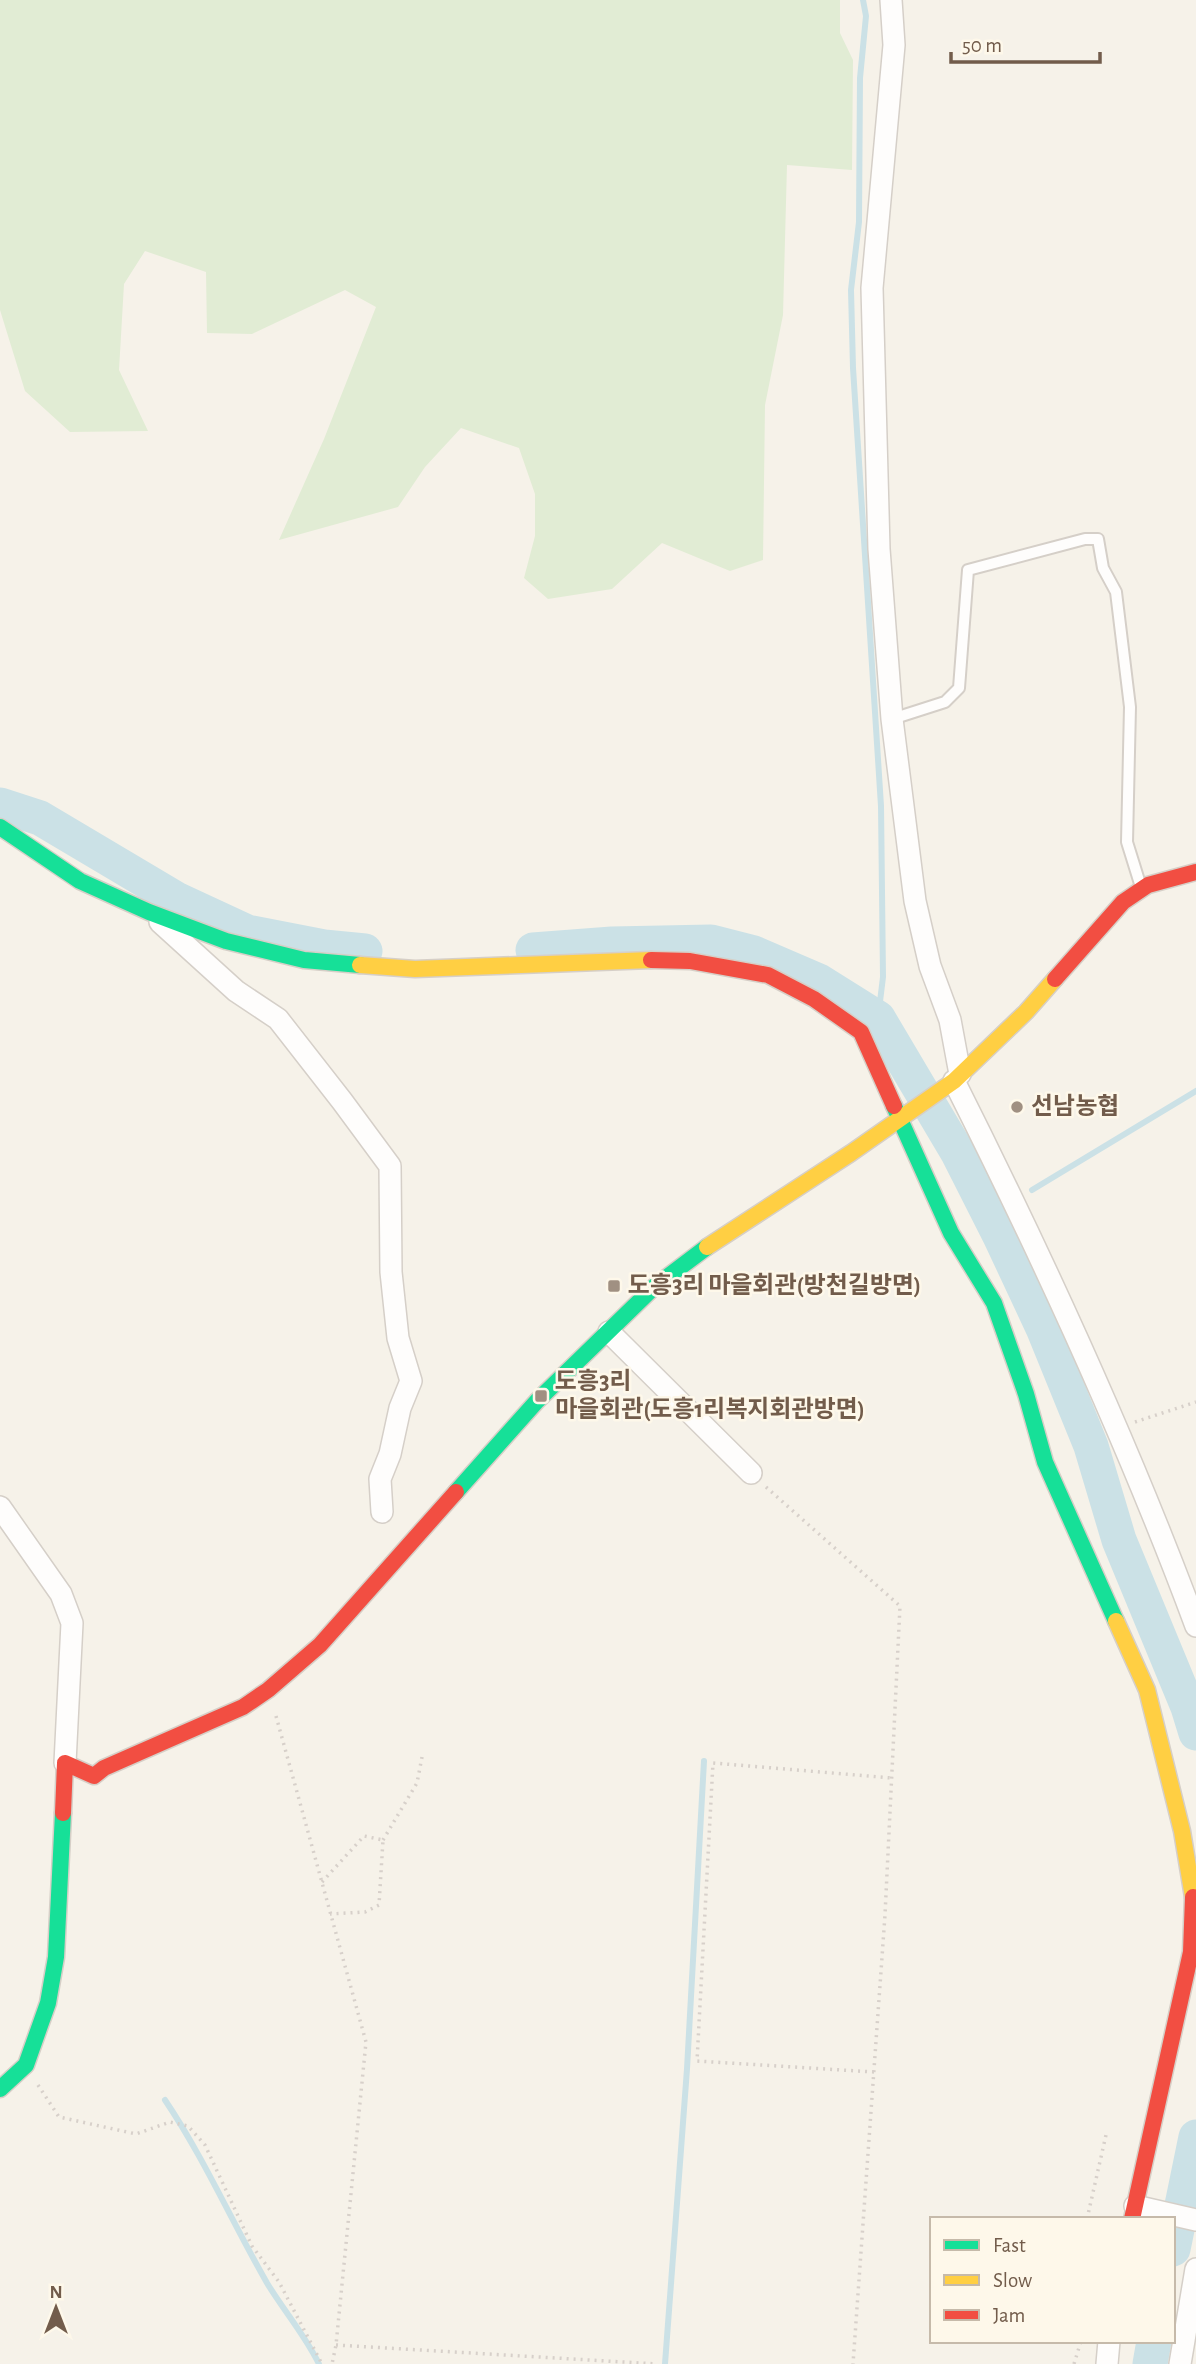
<svg xmlns="http://www.w3.org/2000/svg" width="1196" height="2364" font-family="'Alegreya Sans','Noto Sans KR',sans-serif">
<style>
.green{fill:#e1ecd4}
.lines{fill:none;stroke-linecap:round;stroke-linejoin:round}
.stream{stroke:#cbe1e6;stroke-width:6}
.river{stroke:#cbe1e6;stroke-width:35}
.lane-casing{stroke:#d5cfc8;stroke-width:14}
.street-casing{stroke:#d5cfc8;stroke-width:24}
.fast-casing{stroke:#d6cfc7;stroke-width:19}
.slow-casing{stroke:#d6cfc7;stroke-width:19}
.jam-casing{stroke:#d6cfc7;stroke-width:19}
.path{stroke:#d7d0ca;stroke-width:3.5;stroke-dasharray:2 5;stroke-linecap:butt}
.lane{stroke:#fefdfc;stroke-width:10}
.street{stroke:#fefdfc;stroke-width:21}
.fast{stroke:#16e098;stroke-width:16}
.slow{stroke:#ffcf43;stroke-width:16}
.jam{stroke:#f24e42;stroke-width:16}
.poi-dot{fill:#a09082;stroke:#fef8ea;stroke-width:2.5}
.labels{text-anchor:middle;dominant-baseline:central;stroke-width:5;stroke-linejoin:round;paint-order:stroke}
.poi-label{font-size:24px;font-weight:bold;fill:#725c4b;stroke:#fef8ea;text-anchor:start}
</style>
<rect width="100%" height="100%" fill="#f6f2e9"/>
<polygon class="green" points="0,0 840,0 840,33 853,60 852,170 787,165 783,315 765,405 763,560 730,571 662,543 612,589 548,599 524,578 535,536 535,494 519,448 461,428 425,467 398,507 279,540 324,439 376,307 345,290 252,334 207,333 206,272 145,251 124,284 119,370 148,431 70,432 25,391 0,310"/>
<g class="lines">
<g class="stream">
<polyline points="863,0 866,16 860,78 859,222 851,290 853,368 881,806 883,977 878,1018"/>
<polyline points="1032,1190 1196,1091"/>
<path d="M165,2100c39,58 67,122 102,183 17,28 38,52 52,81"/>
<polyline points="665,2364 687,2069 704,1761"/>
</g>
<g class="river">
<polyline points="0,805 40,818 178,900 247,932 324,947 365,951"/>
<polyline points="533,950 612,944 711,942 754,953 819,981 878,1018 958,1153 1000,1236 1043,1328 1091,1446 1119,1540 1188,1707 1196,1733"/>
<polyline points="1173,2249 1196,2137"/>
<polyline points="1150,2364 1154,2341"/>
</g>
<defs>
<polyline id="lane" points="892,719 945,702 959,688 968,570 1085,539 1098,539 1103,568 1116,592 1130,707 1127,842 1141,887"/>
<g id="street">
<polyline points="891,0 894,45 872,288 879,549 892,719 915,901 930,966 950,1020 960,1074"/>
<polyline points="160,922 236,991 278,1019 342,1101 390,1166 391,1272 398,1338 411,1381 400,1408 390,1454 380,1479 382,1512"/>
<path d="M954,1081c89,177 173,359 242,545"/>
<polyline points="609,1332 751,1473"/>
<polyline points="0,1507 61,1594 72,1623 65,1763"/>
<polyline points="1135,2206 1196,2220"/>
<polyline points="1107,2364 1109,2341"/>
<polyline points="1180,2364 1196,2269"/>
</g>
<g id="fast">
<polyline points="0,827 80,881 149,912 226,941 304,960 360,965"/>
<polyline points="894,1106 951,1233 994,1303 1026,1394 1045,1462 1116,1621"/>
<polyline points="456,1492 537,1401 654,1287 707,1247"/>
<polyline points="0,2089 26,2065 48,2003 56,1957 63,1813"/>
</g>
<g id="slow">
<polyline points="360,965 415,969 651,960"/>
<polyline points="707,1247 851,1153 954,1081 1026,1012 1055,979"/>
<polyline points="1116,1621 1147,1690 1182,1831 1193,1897"/>
</g>
<g id="jam">
<polyline points="651,960 690,961 768,975 814,999 861,1032 894,1106"/>
<polyline points="1055,979 1123,902 1148,885 1196,872"/>
<polyline points="63,1813 65,1763 94,1776 104,1768 243,1707 268,1690 320,1645 456,1492"/>
<polyline points="1132,2219 1191,1952 1193,1897"/>
</g>
</defs>
<use href="#lane" class="lane-casing"/>
<use href="#street" class="street-casing"/>
<use href="#fast" class="fast-casing"/>
<use href="#slow" class="slow-casing"/>
<use href="#jam" class="jam-casing"/>
<g class="path">
<polyline points="1135,1422 1196,1402"/>
<polyline points="766,1487 900,1606 885,1915 853,2364"/>
<polyline points="276,1716 366,2042 336,2345 332,2364"/>
<polyline points="383,1840 417,1783 422,1757"/>
<polyline points="322,1882 364,1836 383,1840 379,1905 365,1912 330,1914"/>
<polyline points="874,2072 697,2061 713,1763 892,1778"/>
<polyline points="38,2085 59,2117 136,2134 170,2122 188,2126 205,2145 252,2246 279,2282 322,2364"/>
<polyline points="1087,2219 1106,2135"/>
<polyline points="336,2345 657,2364"/>
<polyline points="1074,2364 1081,2341"/>
</g>
<use href="#lane" class="lane"/>
<use href="#street" class="street"/>
<use href="#fast" class="fast"/>
<use href="#slow" class="slow"/>
<use href="#jam" class="jam"/>
</g>
<g class="poi-dot">
<circle cx="1017" cy="1107" r="7"/>
<rect x="607" y="1279" width="14" height="14" rx="3.5"/>
<rect x="534" y="1389" width="14" height="14" rx="3.5"/>
</g>
<g class="labels">
<g class="poi-label">
<text x="1031" y="1107">선남농협</text>
<text x="628" y="1286">도흥3리 마을회관(방천길방면)</text>
<text x="555" y="1382">도흥3리<tspan x="555" dy="28">마을회관(도흥1리복지회관방면)</tspan></text>
</g>
</g>
<rect x="930" y="2217" width="245" height="126" fill="#fef8ea" stroke="#c6baaa" stroke-width="2"/>
<rect x="944" y="2240" width="35" height="10" fill="#16e098" stroke="#c6baaa" stroke-width="2"/>
<text x="993" y="2252" font-size="21" fill="#725c4b">Fast</text>
<rect x="944" y="2275" width="35" height="10" fill="#ffcf43" stroke="#c6baaa" stroke-width="2"/>
<text x="993" y="2287" font-size="21" fill="#725c4b">Slow</text>
<rect x="944" y="2310" width="35" height="10" fill="#f24e42" stroke="#c6baaa" stroke-width="2"/>
<text x="993" y="2322" font-size="21" fill="#725c4b">Jam</text>
<g transform="translate(56 2308)" stroke="#fef8ea" stroke-width="5" paint-order="stroke">
<path d="M0-5L12 26L0 18L-12 26Z" fill="#725c4b"/>
<text y="-10" font-size="19" font-weight="bold" text-anchor="middle" fill="#725c4b">N</text>
</g>
<path d="M951 52v10h149v-10" fill="none" stroke="#725c4b" stroke-width="3.5"/>
<text x="962" y="52" font-size="21" fill="#725c4b" stroke="#fef8ea" stroke-width="5" paint-order="stroke">50 m</text>
</svg>
